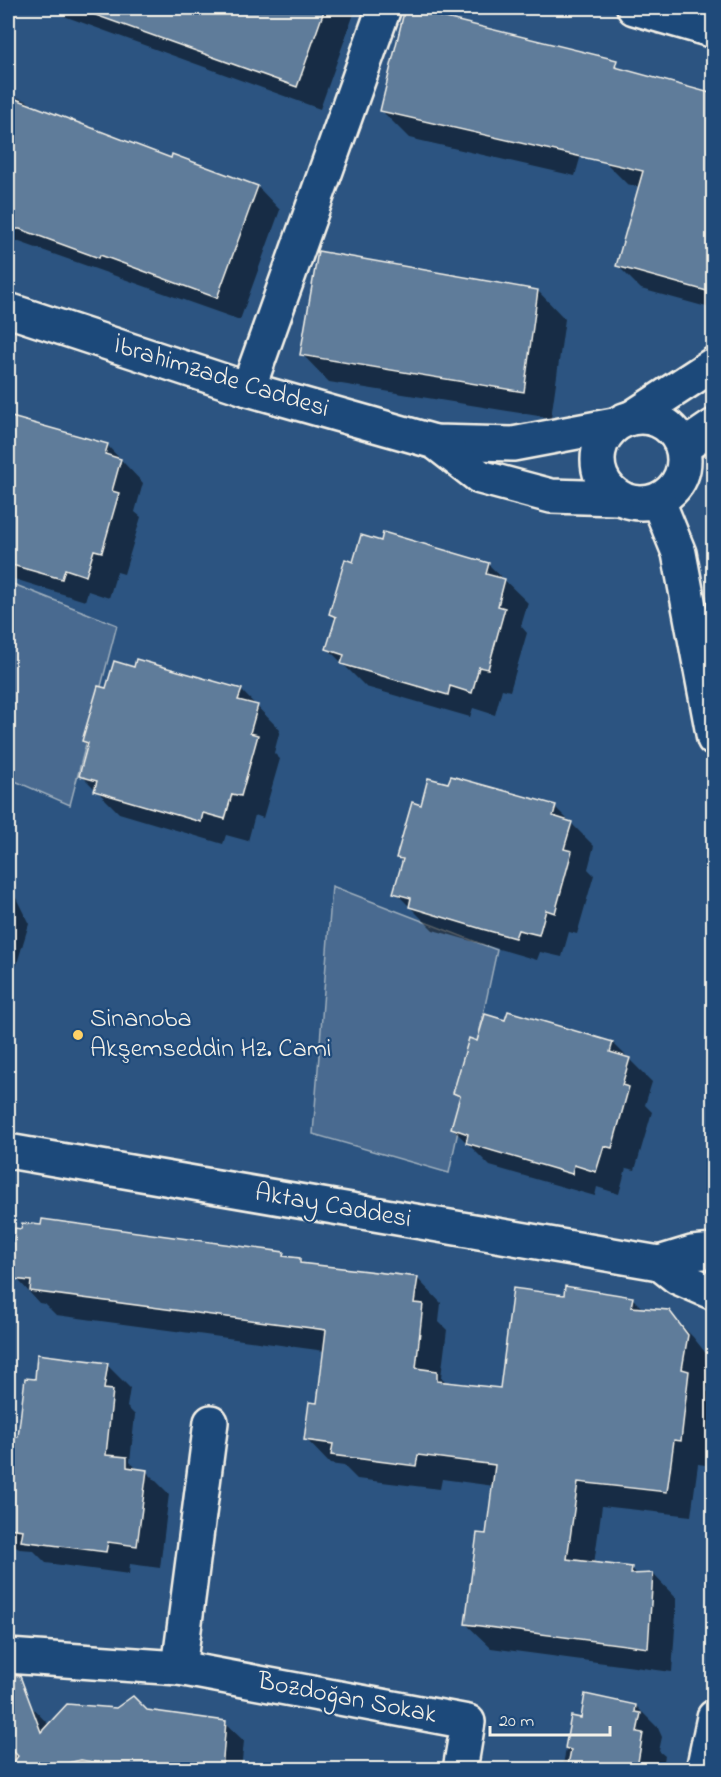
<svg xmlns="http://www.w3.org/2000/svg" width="721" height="1777" font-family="'Indie Flower',sans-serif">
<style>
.green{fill:#496b90;stroke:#9eaebc;stroke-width:1.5}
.shadow{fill:#0007}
.building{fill:#5e7b9a;stroke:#f4f1e8;stroke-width:1.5}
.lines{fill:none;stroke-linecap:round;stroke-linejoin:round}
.minor-casing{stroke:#f4f1e8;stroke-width:38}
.major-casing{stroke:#f4f1e8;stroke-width:38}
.minor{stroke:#1f4a7a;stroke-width:33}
.major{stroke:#1f4a7a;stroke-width:33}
.poi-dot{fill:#ffd166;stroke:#1f4a7a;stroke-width:2}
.labels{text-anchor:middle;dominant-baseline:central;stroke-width:4.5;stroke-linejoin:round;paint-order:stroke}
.street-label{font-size:26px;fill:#f4f1e8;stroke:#1f4a7a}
.poi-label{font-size:26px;fill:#f4f1e8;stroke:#1f4a7a;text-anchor:start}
</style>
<rect width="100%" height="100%" fill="#2c5481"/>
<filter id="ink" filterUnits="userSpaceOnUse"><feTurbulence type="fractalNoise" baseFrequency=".0167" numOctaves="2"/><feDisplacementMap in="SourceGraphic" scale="12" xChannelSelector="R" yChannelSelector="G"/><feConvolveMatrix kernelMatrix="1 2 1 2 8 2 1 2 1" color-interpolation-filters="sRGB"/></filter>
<g filter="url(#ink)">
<g class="green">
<polygon points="8,582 117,625 70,805 8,778"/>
<polygon points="332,886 497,950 449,1173 313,1134"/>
</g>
<g class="shadow">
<polygon points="42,8 356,8 320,109"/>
<polygon points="406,8 575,51 603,78 575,176 409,138 382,111"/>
<polygon points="8,94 27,101 34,108 172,160 173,156 258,187 280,210 240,320 8,238"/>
<polygon points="714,96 714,309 641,289 618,266 640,187 627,184 604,161"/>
<polygon points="538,291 565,319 551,418 329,382 302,354"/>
<polygon points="8,417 107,445 143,483 135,512 141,517 124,574 117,572 109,598 88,591 85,601 8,577"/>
<polygon points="382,543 488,564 528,603 521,626 527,633 510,691 502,689 495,715 473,708 470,717 366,687 328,649 336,620 330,614 354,564"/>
<polygon points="107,690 241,690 280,730 274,753 280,759 263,818 255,815 248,841 226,835 223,844 119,813 81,775 89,747 83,741"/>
<polygon points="422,806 555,807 594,846 588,869 594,875 577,934 569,932 562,957 540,952 537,960 433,930 395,892 404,863 398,857"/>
<polygon points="8,890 16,898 29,924 8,993"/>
<polygon points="506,1022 613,1043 652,1082 645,1105 652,1112 635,1170 626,1168 619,1194 597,1187 595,1196 490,1166 452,1128 461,1099 455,1093 478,1043"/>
<polygon points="283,1253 288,1258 300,1260 305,1265 417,1278 441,1303 439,1322 447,1330 441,1377 448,1384 501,1390 565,1296 632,1298 644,1310 668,1312 693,1337 712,1361 707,1391 713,1397 705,1465 698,1464 691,1516 602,1506 594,1564 631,1568 638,1575 653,1574 677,1599 672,1672 491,1648 466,1624 487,1536 494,1486 442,1479 440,1489 357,1479 344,1466 330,1464 306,1439 318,1405 325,1351 56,1315 45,1304 39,1303 11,1272"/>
<polygon points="107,1365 130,1388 127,1407 135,1415 130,1462 138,1470 146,1471 169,1494 160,1568 130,1564 129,1574 46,1563 33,1550 19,1549 8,1538 8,1491 36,1381"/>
<polygon points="8,1693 21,1696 49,1725 146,1712 225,1723 244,1741 241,1770 8,1770"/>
<polygon points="636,1706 658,1728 662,1737 659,1751 665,1756 662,1770 562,1770 572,1718 582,1720"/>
</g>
<g class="building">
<polygon points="87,8 325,8 297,87 87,12"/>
<polygon points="405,8 617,60 615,67 714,94 714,293 616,266 643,171 380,111"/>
<polygon points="8,96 171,158 172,154 258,186 217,298 100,255 99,258 20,229 8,229"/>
<polygon points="318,251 538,290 524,392 300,355"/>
<polygon points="8,416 108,444 105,454 121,459 112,491 119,493 102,552 94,550 86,576 65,569 62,579 8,564"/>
<polygon points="383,532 489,563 486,574 505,579 498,606 505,608 488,669 479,667 472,693 450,686 448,695 341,664 344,655 326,649 336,617 329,614 345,559 353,562 361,535 381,541"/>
<polygon points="136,659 242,689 238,700 258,705 250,733 258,735 241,796 232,794 225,819 203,813 201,822 94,791 97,781 79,776 88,743 82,741 98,686 106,688 114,661 134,667"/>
<polygon points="451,776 556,805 553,816 572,822 564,849 572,851 555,913 546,910 539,935 518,930 515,938 482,929 409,907 411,898 393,893 403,859 396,858 412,802 421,805 428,778 448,783"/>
<polygon points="508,1011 613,1042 610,1052 630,1058 622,1085 629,1087 612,1148 604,1146 596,1172 574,1165 572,1174 466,1143 468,1134 451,1128 460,1096 453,1093 469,1038 477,1041 485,1014 505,1020"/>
<polygon points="42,1219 284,1252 283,1256 300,1258 300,1263 418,1277 414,1303 423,1304 416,1368 437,1371 437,1381 500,1388 513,1288 564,1295 565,1286 589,1290 633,1297 631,1307 669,1310 688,1335 682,1369 689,1371 681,1441 674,1440 667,1492 578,1482 567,1559 632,1567 631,1574 653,1573 648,1648 465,1624 477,1533 486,1534 495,1465 418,1455 416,1466 331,1455 333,1444 304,1440 309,1402 317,1403 326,1330 30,1291 31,1281 13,1279 14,1273 10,1273 15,1228 21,1229 22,1223 41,1225"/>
<polygon points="37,1354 108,1363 104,1389 113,1390 106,1455 127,1457 127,1467 147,1470 137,1546 108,1542 106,1552 21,1541 23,1530 8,1528 8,1485 13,1437 18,1437 25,1378 35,1379"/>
<polygon points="8,1675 20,1676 41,1732 67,1704 116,1708 133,1696 147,1710 226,1721 222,1770 141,1770 81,1760 54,1766 55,1770 8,1770 18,1756 8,1746"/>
<polygon points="585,1694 636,1705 635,1712 641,1713 637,1732 643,1733 638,1762 634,1762 633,1770 567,1770 571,1750 565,1748 571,1716 581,1718"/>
</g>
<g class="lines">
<defs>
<g id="minor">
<polyline points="634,8 714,31"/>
<polyline points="248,389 384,8"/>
<polyline points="8,1656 179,1668 211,1422"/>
<polyline points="179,1668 468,1722 460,1770"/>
</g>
<g id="major">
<polyline points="8,310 248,389 435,442 513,444 614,425"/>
<circle cx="641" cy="460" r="43"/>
<polyline points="633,417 714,364"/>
<polyline points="435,442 480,477 551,496 617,498"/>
<polyline points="683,447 714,426"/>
<polyline points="658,501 679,553 714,739"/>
<polyline points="8,1151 659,1263 677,1277 714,1293"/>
<polyline points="659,1263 692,1253 714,1251"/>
<polyline points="703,1770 714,1717"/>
</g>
</defs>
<use href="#minor" class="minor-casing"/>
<use href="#major" class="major-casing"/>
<use href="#minor" class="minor"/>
<use href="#major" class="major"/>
</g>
</g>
<circle class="poi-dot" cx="78" cy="1035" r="6"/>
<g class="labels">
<g class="street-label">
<text transform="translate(221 378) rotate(17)">İbrahimzade Caddesi</text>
<text transform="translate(333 1207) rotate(10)">Aktay Caddesi</text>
<text transform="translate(347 1699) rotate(11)">Bozdoğan Sokak</text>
</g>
<g class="poi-label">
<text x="90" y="1020">Sinanoba<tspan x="90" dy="30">Akşemseddin Hz. Cami</tspan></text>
</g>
</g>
<rect width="721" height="1777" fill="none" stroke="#1f4a7a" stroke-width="30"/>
<rect x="15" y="15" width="691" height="1747" fill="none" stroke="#f4f1e8" stroke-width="2" filter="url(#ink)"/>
<path d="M490 1726v9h120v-9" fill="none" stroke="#f4f1e8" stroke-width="3"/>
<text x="499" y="1726" font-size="18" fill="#f4f1e8" stroke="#1f4a7a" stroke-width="4.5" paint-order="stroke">20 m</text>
</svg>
